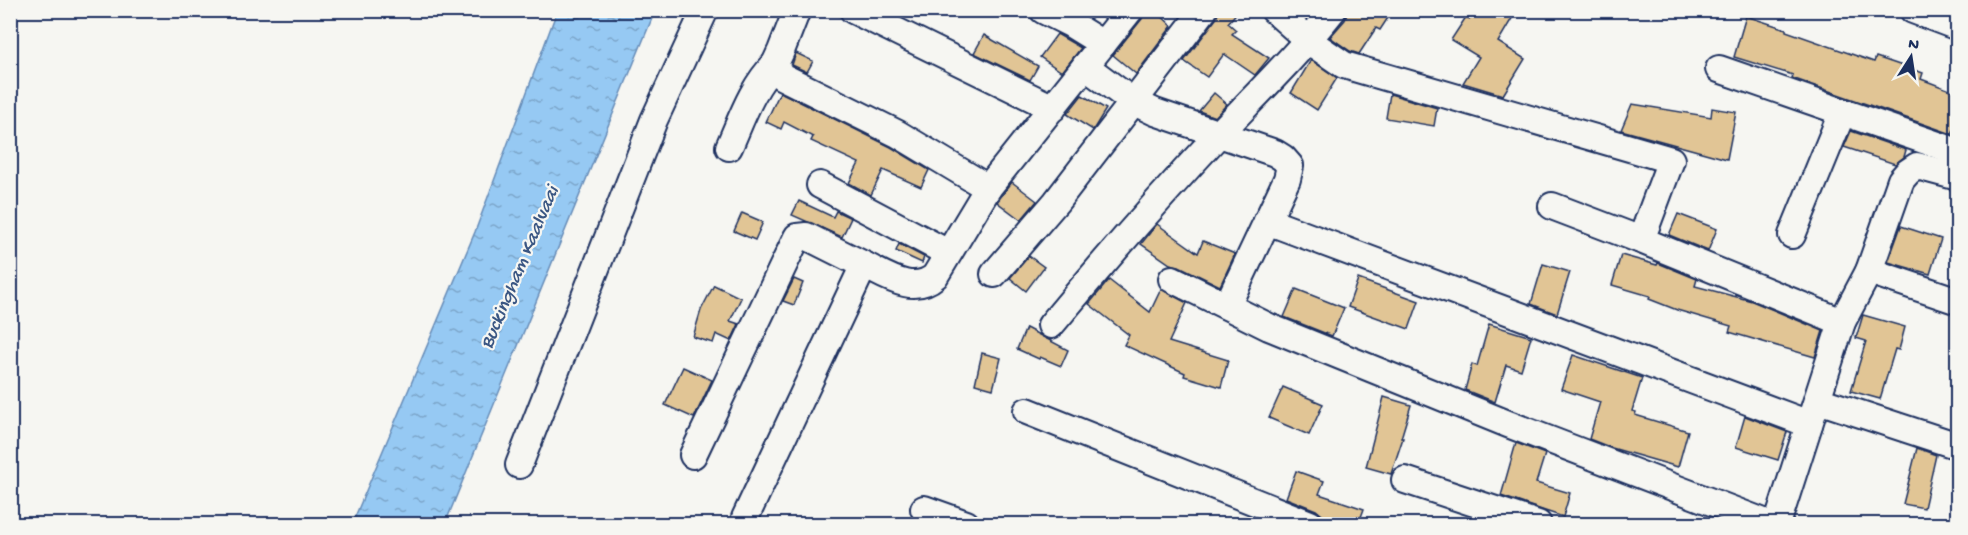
<svg xmlns="http://www.w3.org/2000/svg" width="1968" height="535" font-family="'Gochi Hand',sans-serif">
<style>
.water{fill:url(#water-ripples);stroke:#658bb7;stroke-width:1.5}
.building{fill:#e1c595;stroke:#1b2f5e;stroke-width:1.5}
.lines{fill:none;stroke-linecap:round;stroke-linejoin:round}
.minor-casing{stroke:#1b2f5e;stroke-width:30}
.minor{stroke:#f6f6f2;stroke-width:26}
.labels{text-anchor:middle;dominant-baseline:central;stroke-width:4.5;stroke-linejoin:round;paint-order:stroke}
.water-label{font-size:20px;font-style:italic;fill:#3a5683;stroke:#f6f6f2}
</style>
<defs>
<pattern id="water-ripples" width="26" height="14" patternUnits="userSpaceOnUse" patternTransform="scale(1.5)"><rect width="26" height="14" fill="#96c9f3"/><path d="M2 4q2-2 4 0t4 0M15 11q2-2 4 0t4 0" fill="none" stroke="#7aa4c8"/></pattern>
</defs>
<rect width="100%" height="100%" fill="#f6f6f2"/>
<filter id="ink" filterUnits="userSpaceOnUse"><feTurbulence type="fractalNoise" baseFrequency=".0167" numOctaves="2"/><feDisplacementMap in="SourceGraphic" scale="12" xChannelSelector="R" yChannelSelector="G"/><feConvolveMatrix kernelMatrix="1 2 1 2 8 2 1 2 1" color-interpolation-filters="sRGB"/></filter>
<g filter="url(#ink)">
<polygon class="water" points="557,11 655,11 445,524 352,524 475,232"/>
<g class="building">
<polygon points="1145,10 1155,10 1172,26 1136,74 1113,55 1142,19"/>
<polygon points="1219,10 1239,10 1228,23 1236,30 1232,34 1269,58 1255,75 1224,54 1207,77 1184,61 1216,19"/>
<polygon points="1348,10 1393,10 1380,30 1376,28 1359,54 1350,51 1330,37 1345,20"/>
<polygon points="1475,10 1517,10 1498,42 1525,59 1503,95 1463,83 1479,57 1451,40 1466,17 1470,19"/>
<polygon points="1746,16 1786,29 1786,31 1874,62 1876,57 1923,73 1921,79 1958,93 1958,120 1952,134 1792,78 1793,75 1734,57"/>
<polygon points="1057,34 1081,48 1062,72 1040,57"/>
<polygon points="984,35 1038,66 1030,80 974,53"/>
<polygon points="796,53 813,61 807,72 792,65"/>
<polygon points="1311,60 1337,78 1317,110 1291,93"/>
<polygon points="780,92 891,147 929,170 921,187 883,170 871,195 849,183 859,163 811,141 813,137 784,122 781,129 766,122"/>
<polygon points="1214,93 1227,104 1215,117 1199,111"/>
<polygon points="1390,94 1437,108 1434,126 1386,118"/>
<polygon points="1082,95 1106,109 1093,130 1067,114"/>
<polygon points="1632,104 1711,117 1712,108 1736,112 1727,159 1621,130"/>
<polygon points="1851,131 1906,150 1904,157 1895,164 1844,147"/>
<polygon points="1012,182 1037,201 1021,220 997,202"/>
<polygon points="799,201 833,217 836,211 851,218 842,237 792,215"/>
<polygon points="742,213 763,222 755,240 734,231"/>
<polygon points="1678,214 1717,229 1708,251 1669,235"/>
<polygon points="1157,224 1198,253 1203,241 1235,254 1220,286 1179,266 1170,264 1141,244"/>
<polygon points="1901,226 1941,239 1930,274 1888,262"/>
<polygon points="899,244 924,257 922,263 896,251"/>
<polygon points="1621,255 1657,265 1658,263 1697,279 1695,286 1752,301 1823,331 1815,357 1729,332 1731,326 1677,310 1649,299 1650,296 1612,285"/>
<polygon points="1029,256 1044,267 1026,291 1010,278"/>
<polygon points="1543,264 1570,272 1557,314 1531,304"/>
<polygon points="794,279 803,283 794,305 783,301"/>
<polygon points="1358,279 1419,301 1409,329 1348,307"/>
<polygon points="1109,280 1150,312 1161,289 1187,303 1169,342 1228,360 1221,387 1184,376 1185,373 1124,345 1129,335 1089,304"/>
<polygon points="714,285 741,298 730,321 739,324 731,341 716,334 713,343 693,337 701,310"/>
<polygon points="1296,289 1344,308 1332,336 1284,317"/>
<polygon points="1863,315 1905,327 1899,350 1895,349 1880,399 1851,391 1866,341 1856,338"/>
<polygon points="1489,324 1531,337 1521,370 1506,365 1495,402 1465,390 1472,364 1477,366"/>
<polygon points="1026,328 1068,350 1061,366 1040,357 1039,359 1017,349"/>
<polygon points="982,353 1001,358 993,389 975,384"/>
<polygon points="1573,355 1642,378 1632,411 1636,412 1635,415 1688,431 1678,467 1612,448 1589,439 1600,402 1561,389"/>
<polygon points="683,367 712,380 694,418 665,405"/>
<polygon points="1283,387 1323,404 1309,435 1269,418"/>
<polygon points="1384,397 1411,405 1401,438 1403,438 1391,474 1366,467"/>
<polygon points="1745,416 1787,432 1778,460 1736,447"/>
<polygon points="1516,443 1545,454 1536,483 1570,493 1563,517 1501,496"/>
<polygon points="1917,448 1936,455 1924,508 1903,504"/>
<polygon points="1296,471 1324,481 1319,494 1364,509 1358,525 1325,525 1322,515 1316,510 1286,498"/>
</g>
<g class="lines">
<defs>
<g id="minor">
<polyline points="797,10 781,51 775,64 781,76 898,134 988,188"/>
<polyline points="853,10 1053,108"/>
<polyline points="1043,10 1069,23 1103,44"/>
<polyline points="1274,10 1309,41 1344,65 1671,160 1641,240 1842,322"/>
<polyline points="1913,10 1958,27"/>
<polyline points="1085,66 1132,101 1155,112 1275,153 1283,158 1290,166 1287,179 1227,306"/>
<polyline points="1719,69 1958,152"/>
<path d="M729,147c13,-29 23,-60 46,-83"/>
<polyline points="820,185 948,253"/>
<polyline points="1552,206 1641,240"/>
<polyline points="1267,221 1809,424"/>
<polyline points="1792,235 1842,113"/>
<polyline points="1869,271 1958,301"/>
<polyline points="994,274 1056,202 1204,10"/>
<polyline points="1172,279 1269,327 1508,424 1769,524"/>
<path d="M1051,325c54,-65 109,-128 167,-190 39,-41 79,-80 115,-125"/>
<polyline points="1818,400 1958,446"/>
<polyline points="1027,411 1310,524"/>
<polyline points="693,455 797,237 806,236 864,265"/>
<polyline points="519,465 654,120 705,10"/>
<polyline points="1405,480 1538,524"/>
<polyline points="924,509 966,524"/>
<path d="M745,518l119,-253c23,11 49,30 71,11l53,-88 142,-178"/>
<polyline points="1777,524 1842,322 1869,271 1901,180 1908,172 1917,166 1958,177"/>
</g>
</defs>
<use href="#minor" class="minor-casing"/>
<use href="#minor" class="minor"/>
</g>
</g>
<g class="labels">
<g class="water-label">
<text transform="translate(521 268) rotate(-67)">Buckingham Kaalvaai</text>
</g>
</g>
<rect width="1968" height="535" fill="none" stroke="#f6f6f2" stroke-width="36"/>
<rect x="18" y="18" width="1932" height="499" fill="none" stroke="#1b2f5e" stroke-width="2" filter="url(#ink)"/>
<g transform="translate(1911 57) rotate(12)" stroke="#f6f6f2" stroke-width="4.5" paint-order="stroke">
<path d="M0-4.5L10 22L0 15L-10 22Z" fill="#1b2f5e"/>
<text y="-9" font-size="16" font-weight="bold" text-anchor="middle" fill="#1b2f5e">N</text>
</g>
</svg>
